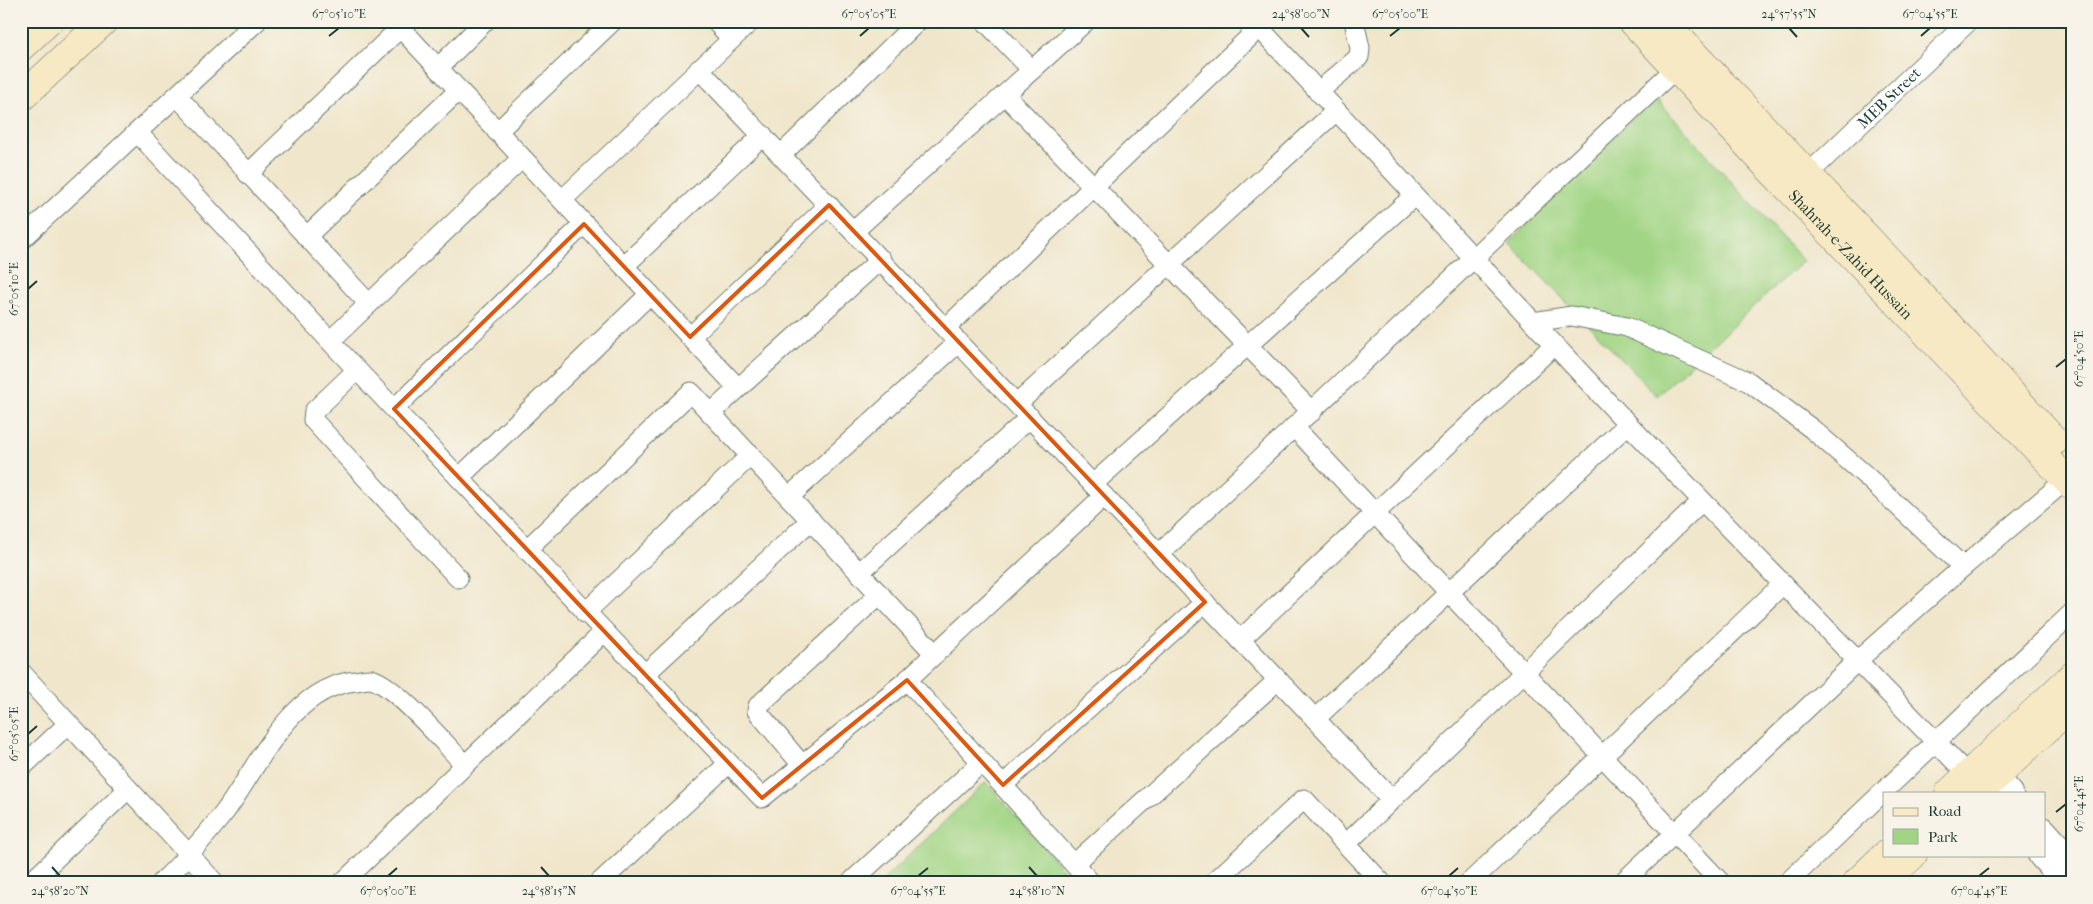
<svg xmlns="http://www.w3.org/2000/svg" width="2093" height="904" font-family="'IM FELL French Canon',serif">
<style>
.green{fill:#a1d585;stroke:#60895c}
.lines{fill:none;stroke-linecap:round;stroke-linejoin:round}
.minor-casing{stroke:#687869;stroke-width:21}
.tertiary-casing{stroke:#687869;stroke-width:26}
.secondary-casing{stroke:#687869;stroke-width:29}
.minor{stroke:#fff;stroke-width:19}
.tertiary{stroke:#fff;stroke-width:24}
.secondary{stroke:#f7e9c3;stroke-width:28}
.marked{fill:none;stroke:#de580e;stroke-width:4;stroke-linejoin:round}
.ticks{fill:none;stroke:#1f3d34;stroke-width:2}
.labels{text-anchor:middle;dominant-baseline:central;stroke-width:4;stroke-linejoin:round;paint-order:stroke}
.street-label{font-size:16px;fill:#1f3d34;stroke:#f7f3e8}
.neatline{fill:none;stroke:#1f3d34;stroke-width:2}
.ticks-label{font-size:12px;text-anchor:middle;fill:#1f3d34}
</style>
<rect width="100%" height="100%" fill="#f7f3e8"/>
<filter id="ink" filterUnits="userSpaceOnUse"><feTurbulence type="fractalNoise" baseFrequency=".02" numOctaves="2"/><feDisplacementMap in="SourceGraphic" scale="10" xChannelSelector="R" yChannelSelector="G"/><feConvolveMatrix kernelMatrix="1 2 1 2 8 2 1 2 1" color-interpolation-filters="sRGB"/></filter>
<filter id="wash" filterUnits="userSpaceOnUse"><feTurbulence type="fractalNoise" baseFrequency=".0096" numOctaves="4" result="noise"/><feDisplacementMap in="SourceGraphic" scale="20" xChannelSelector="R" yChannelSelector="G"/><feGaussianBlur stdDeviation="1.12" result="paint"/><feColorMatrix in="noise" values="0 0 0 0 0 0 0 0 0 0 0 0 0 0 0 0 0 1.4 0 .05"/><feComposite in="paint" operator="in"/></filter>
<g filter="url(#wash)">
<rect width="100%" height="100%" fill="#f0e6cb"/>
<g class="green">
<polygon points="1654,96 1803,261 1657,396 1509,243"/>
<polygon points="986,782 1075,883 880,883"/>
</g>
</g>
<g filter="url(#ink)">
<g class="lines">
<defs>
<g id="minor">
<polyline points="394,21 738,388"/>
<polyline points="715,21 732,39"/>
<polyline points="985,21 1032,70"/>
<polyline points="1253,21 1628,424 1968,775"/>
<polyline points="438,68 485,21"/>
<polyline points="699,69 1392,800"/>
<polyline points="1318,92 1359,57 1360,48 1354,21"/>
<polyline points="1005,95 1312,412"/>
<polyline points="177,96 369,304"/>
<polyline points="137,132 341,353 762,798 907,680 1104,496"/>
<polyline points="497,132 613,21"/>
<polyline points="781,155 918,21"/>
<polyline points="248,174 400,28"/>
<path id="s1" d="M1808,174l161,-153"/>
<polyline points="562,200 751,21"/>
<polyline points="854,231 1086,21"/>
<polyline points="306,237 459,90"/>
<polyline points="21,240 257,21"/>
<polyline points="624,266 763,135"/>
<polyline points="1533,322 1572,316 1627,327 1749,382 1812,429 1865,475 1963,567"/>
<polyline points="946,328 1259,28"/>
<polyline points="690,337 829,205"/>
<polyline points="330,341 522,158"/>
<polyline points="357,370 314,411 313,420 458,578"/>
<polyline points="1017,404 1336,111"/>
<polyline points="394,409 584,224"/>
<polyline points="711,413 881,259"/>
<polyline points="1294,427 1721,883"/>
<polyline points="459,478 650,294"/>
<polyline points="1093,484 1414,196"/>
<polyline points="789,497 959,342"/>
<polyline points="526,550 691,392 935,654"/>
<polyline points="1159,554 1676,68"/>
<polyline points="860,572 1030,417"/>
<polyline points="585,613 751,455"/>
<polyline points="1240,640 1554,345"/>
<polyline points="21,672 215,883"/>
<polyline points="644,675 811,520"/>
<polyline points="907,680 1091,883"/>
<polyline points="1315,719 1628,424"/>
<polyline points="802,765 757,711 758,706 880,594"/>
<polyline points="21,768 68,724"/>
<polyline points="1003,785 1205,602"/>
<polyline points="1346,844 1702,501"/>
<polyline points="1074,864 1278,680"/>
<polyline points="30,883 128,789"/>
<path d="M161,883c23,-22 43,-45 63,-70 35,-47 66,-126 132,-132 4,-1 10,-2 15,-2 23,5 75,66 94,86"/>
<polyline points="342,883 604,632"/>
<polyline points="599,883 728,764"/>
<polyline points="850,883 982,762"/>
<polyline points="1213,883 1304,799 1382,883"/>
<polyline points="1469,883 1783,584"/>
<polyline points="1622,883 1858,660 1963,567 2066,480"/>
<polyline points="1787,883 2072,613"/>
</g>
<g id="tertiary">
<polyline points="1985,764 2011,793"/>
<polyline points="2044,830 2072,861"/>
<polyline points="2040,855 2065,883"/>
</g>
<g id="secondary">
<path id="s2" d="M1632,21l134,144 306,321"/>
<polyline points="1663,21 1912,285 2055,441"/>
<polyline points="21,47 49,21"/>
<polyline points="21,98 104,21"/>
<polyline points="1949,793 2072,676"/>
<polyline points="1979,793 2072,705"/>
<polyline points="1856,883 1885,855"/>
<polyline points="1883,883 1913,855"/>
</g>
</defs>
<use href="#minor" class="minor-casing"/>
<use href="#tertiary" class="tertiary-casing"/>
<use href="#secondary" class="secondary-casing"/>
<use href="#minor" class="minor"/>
<use href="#tertiary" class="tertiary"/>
<use href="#secondary" class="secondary"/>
</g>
</g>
<path class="marked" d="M829,205l376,397 -202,183 -96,-105 -145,118 -368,-389 190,-185 106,113z"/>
<path class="ticks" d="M1301,28l8,9M1789,28l8,9M329,36l10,-8M860,36l9,-8M1390,36l10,-8M1921,36l9,-8M28,289l9,-8M2056,367l10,-8M28,734l9,-8M2056,812l10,-8M52,867l8,9M541,867l8,9M1029,867l8,9M388,876l9,-8M918,876l10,-8M1449,876l9,-8M1979,876l10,-8"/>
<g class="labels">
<g class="street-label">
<text stroke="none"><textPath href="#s1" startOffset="111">MEB Street</textPath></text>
<text stroke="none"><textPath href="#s2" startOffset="320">Shahrah-e-Zahid Hussain</textPath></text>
</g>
</g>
<rect width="2093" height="904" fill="none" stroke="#f7f3e8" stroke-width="55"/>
<rect x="1883" y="792" width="162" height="65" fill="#f7f3e8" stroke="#a1aaa0"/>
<rect x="1893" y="808" width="25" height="8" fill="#f7e9c3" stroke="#a1aaa0"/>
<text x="1928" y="816" font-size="15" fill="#1f3d34">Road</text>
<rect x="1893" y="829" width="25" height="15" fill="#a1d585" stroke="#a1aaa0"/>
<text x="1928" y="842" font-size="15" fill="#1f3d34">Park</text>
<rect x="28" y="28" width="2038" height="848" class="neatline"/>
<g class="ticks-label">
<text x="339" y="18">67°05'10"E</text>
<text x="869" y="18">67°05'05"E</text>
<text x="1301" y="18">24°58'00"N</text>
<text x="1400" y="18">67°05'00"E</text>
<text x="1789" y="18">24°57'55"N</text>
<text x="1930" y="18">67°04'55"E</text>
<text transform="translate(14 289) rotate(-90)" y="4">67°05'10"E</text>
<text transform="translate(2079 359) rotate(-90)" y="4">67°04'50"E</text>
<text transform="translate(14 734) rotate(-90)" y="4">67°05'05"E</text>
<text transform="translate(2079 804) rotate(-90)" y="4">67°04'45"E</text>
<text x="60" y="895">24°58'20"N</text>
<text x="388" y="895">67°05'00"E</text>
<text x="549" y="895">24°58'15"N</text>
<text x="918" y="895">67°04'55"E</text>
<text x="1037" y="895">24°58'10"N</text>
<text x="1449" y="895">67°04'50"E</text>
<text x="1979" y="895">67°04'45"E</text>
</g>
</svg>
